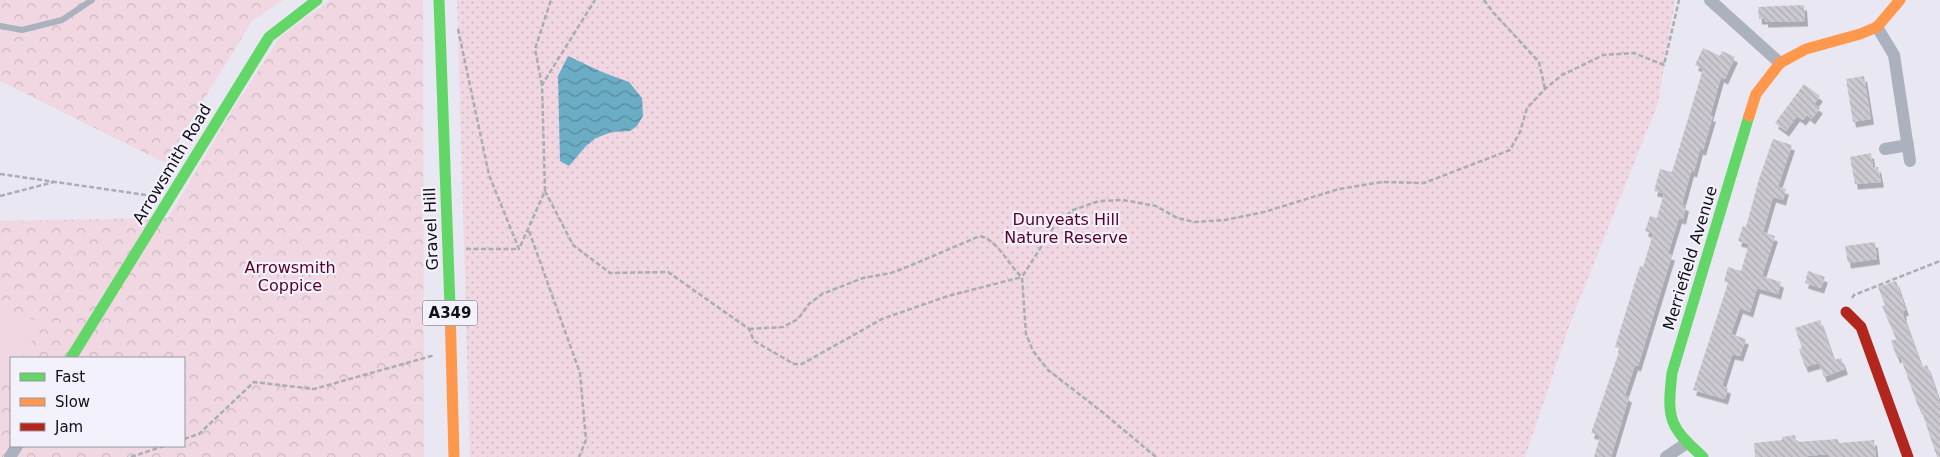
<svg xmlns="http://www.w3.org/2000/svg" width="1940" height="457" font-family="'DejaVu Sans',sans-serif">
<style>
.grass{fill:#f0d7e2}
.forest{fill:url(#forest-crowns)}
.park{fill:url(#park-dots)}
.water{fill:url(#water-waves)}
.building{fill:url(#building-back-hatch);filter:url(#shadow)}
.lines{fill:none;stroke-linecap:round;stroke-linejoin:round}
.path{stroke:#a9adb6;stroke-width:2.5;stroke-dasharray:5 2.5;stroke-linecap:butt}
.lane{stroke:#abb1bd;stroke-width:6}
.street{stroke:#abb1bd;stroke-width:12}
.fast{stroke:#63d668;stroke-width:11}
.slow{stroke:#ff974d;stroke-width:11}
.jam{stroke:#b3261e;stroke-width:11}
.labels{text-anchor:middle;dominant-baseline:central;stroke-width:4.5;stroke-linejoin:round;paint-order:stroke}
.shield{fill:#f3f1fc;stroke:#55545b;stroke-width:1}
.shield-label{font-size:15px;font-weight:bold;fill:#111016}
.street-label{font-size:16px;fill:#111016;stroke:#f3f1fc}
.park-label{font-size:16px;fill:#590028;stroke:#f3f1fc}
</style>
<defs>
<pattern id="forest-crowns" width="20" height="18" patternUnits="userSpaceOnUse" patternTransform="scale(1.25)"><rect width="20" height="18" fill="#f0d7e2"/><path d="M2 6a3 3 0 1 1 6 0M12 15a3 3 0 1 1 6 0" fill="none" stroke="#cdb8c1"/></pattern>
<pattern id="park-dots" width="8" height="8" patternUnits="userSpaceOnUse" patternTransform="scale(1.25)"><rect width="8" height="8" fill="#f0d7e2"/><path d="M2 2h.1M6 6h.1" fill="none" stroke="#cdb8c1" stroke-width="1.8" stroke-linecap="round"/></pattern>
<pattern id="water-waves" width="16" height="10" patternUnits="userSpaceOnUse" patternTransform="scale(1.25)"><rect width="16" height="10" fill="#6cadc6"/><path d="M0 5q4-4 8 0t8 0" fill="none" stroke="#578ba0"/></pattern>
<pattern id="building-back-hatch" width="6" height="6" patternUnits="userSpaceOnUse" patternTransform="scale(1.25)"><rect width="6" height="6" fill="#ccc9d0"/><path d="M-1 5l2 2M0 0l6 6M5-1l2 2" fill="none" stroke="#aeacb2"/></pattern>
<filter id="shadow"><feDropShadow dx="3" dy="5.5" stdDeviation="0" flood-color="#0004"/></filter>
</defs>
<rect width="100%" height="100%" fill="#e9e7f1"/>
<polygon class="grass" points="0,313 45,322 20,358 11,358 11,371 0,387"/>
<g class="forest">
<polygon points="0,0 283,0 252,21 165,163 0,81"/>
<polygon points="330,0 423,0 424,457 0,457 0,387 11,371 11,446 184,446 184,358 20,358 45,322 0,313 0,221 168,218 233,109 280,37"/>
</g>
<polygon class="park" points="457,0 1675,0 1658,103 1572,318 1525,457 470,457"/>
<polygon class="water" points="568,56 602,72 629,82 642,98 643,116 637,126 630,131 612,132 596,138 586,146 569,166 560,161 558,76"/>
<g class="building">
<polygon points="1804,5 1805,21 1765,22 1765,19 1759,19 1758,7"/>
<polygon points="1703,48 1720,56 1722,51 1735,57 1725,79 1721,77 1710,116 1713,116 1703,150 1700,149 1694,172 1691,171 1682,204 1686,206 1683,219 1679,218 1668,254 1672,255 1638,366 1635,365 1625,395 1629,397 1611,457 1594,457 1600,436 1591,433 1620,349 1615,347 1640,266 1643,267 1653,234 1645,231 1650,216 1657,218 1664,193 1654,191 1660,169 1672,172 1703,69 1695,65"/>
<polygon points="1864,76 1871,119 1853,122 1846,79"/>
<polygon points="1804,84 1820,96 1814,104 1820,108 1812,119 1807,115 1803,120 1797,116 1786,131 1775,123"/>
<polygon points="1773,139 1792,145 1778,187 1786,189 1783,200 1773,197 1763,232 1775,236 1762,276 1781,282 1778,294 1757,288 1750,312 1740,308 1731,334 1746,339 1740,356 1732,354 1722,386 1728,388 1725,399 1693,390 1728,283 1724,281 1728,267 1741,271 1749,244 1738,241 1743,226 1746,227 1759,179"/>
<polygon points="1871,153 1873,168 1878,167 1881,182 1855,184 1850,157"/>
<polygon points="1875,242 1877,259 1848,263 1845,246"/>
<polygon points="1808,271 1825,277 1821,288 1805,283"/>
<polygon points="1896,281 1906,310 1903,311 1904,315 1903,315 1922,367 1927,365 1940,403 1940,457 1937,457 1921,409 1919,409 1900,356 1897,358 1891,341 1896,339 1882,306 1885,305 1878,287"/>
<polygon points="1820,320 1834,360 1841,358 1845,369 1824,377 1819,363 1805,367 1799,349 1802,348 1795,328"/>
<polygon points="1795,435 1796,442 1838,439 1839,443 1874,440 1876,457 1828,457 1828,454 1798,457 1755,457 1754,443 1782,440 1782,437"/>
</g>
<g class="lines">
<g class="path">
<polyline points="1484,0 1492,11 1539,62 1545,89"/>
<polyline points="458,29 489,175 519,249 545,191 573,245 610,273 668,272 749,329 754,341 794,364 802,364 882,319 948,296 1022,277"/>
<polyline points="542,85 535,49 551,0"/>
<polyline points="0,174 153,196"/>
<polyline points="545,191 542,85 595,0"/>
<polyline points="0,196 54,182"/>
<polyline points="529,231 580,373 586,440 579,457"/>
<polyline points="466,249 519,249"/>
<polyline points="1852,298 1854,295 1940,261"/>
<path d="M749,329l34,-2 15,-8 11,-15 13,-10 41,-16 28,-5 16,-6 73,-31c19,5 28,29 42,41"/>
<polyline points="184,439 199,434 254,382 314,389 435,355"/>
<polyline points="131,457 164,446"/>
<polyline points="1156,457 1101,411 1048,370 1033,351 1026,334 1022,277 1055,225 1073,210 1099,201 1123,200 1156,206 1177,218 1195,222 1225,220 1264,212 1339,189 1382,182 1424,183 1510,150 1520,132 1527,108 1545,89 1562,75 1583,65 1603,55 1634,53 1664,65 1679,0"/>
</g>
<polyline class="lane" points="0,26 22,30 62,20 92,0"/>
<g class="street">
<polyline points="1710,0 1780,63"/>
<polyline points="1877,27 1894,55 1910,161"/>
<polyline points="1885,149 1908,145"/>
<polyline points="10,457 17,446"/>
<polyline points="1666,457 1687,443"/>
</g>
<g class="fast">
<polyline points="439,0 450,307"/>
<polyline points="71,358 269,37 317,0"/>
<path d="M1703,457c-35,-31 -36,-39 -31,-84l77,-257"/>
</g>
<g class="slow">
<polyline points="1749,116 1756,94 1780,63 1806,49 1860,34 1877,27 1900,0"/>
<polyline points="450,307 454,457"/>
</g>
<polyline class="jam" points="1846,312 1861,327 1908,457"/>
</g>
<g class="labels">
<rect class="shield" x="422.5" y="300.5" width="55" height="25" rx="4"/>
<g class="shield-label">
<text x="450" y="313">A349</text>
</g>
<g class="street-label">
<text transform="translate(172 164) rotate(-59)">Arrowsmith Road</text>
<text transform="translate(431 229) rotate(-92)">Gravel Hill</text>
<text transform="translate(1690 258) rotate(-73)">Merriefield Avenue</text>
</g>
<g class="park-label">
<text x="1066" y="219">Dunyeats Hill<tspan x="1066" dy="18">Nature Reserve</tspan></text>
<text x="290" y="267">Arrowsmith<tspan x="290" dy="18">Coppice</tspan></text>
</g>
</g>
<rect x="10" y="357" width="175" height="90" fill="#f3f1fc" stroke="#9997a0"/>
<rect x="20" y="373" width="25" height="8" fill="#63d668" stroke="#9997a0"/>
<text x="55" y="382" font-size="15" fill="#111016">Fast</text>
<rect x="20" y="398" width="25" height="8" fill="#ff974d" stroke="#9997a0"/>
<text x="55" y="407" font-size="15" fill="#111016">Slow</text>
<rect x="20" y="423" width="25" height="8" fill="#b3261e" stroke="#9997a0"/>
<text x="55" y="432" font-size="15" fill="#111016">Jam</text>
</svg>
